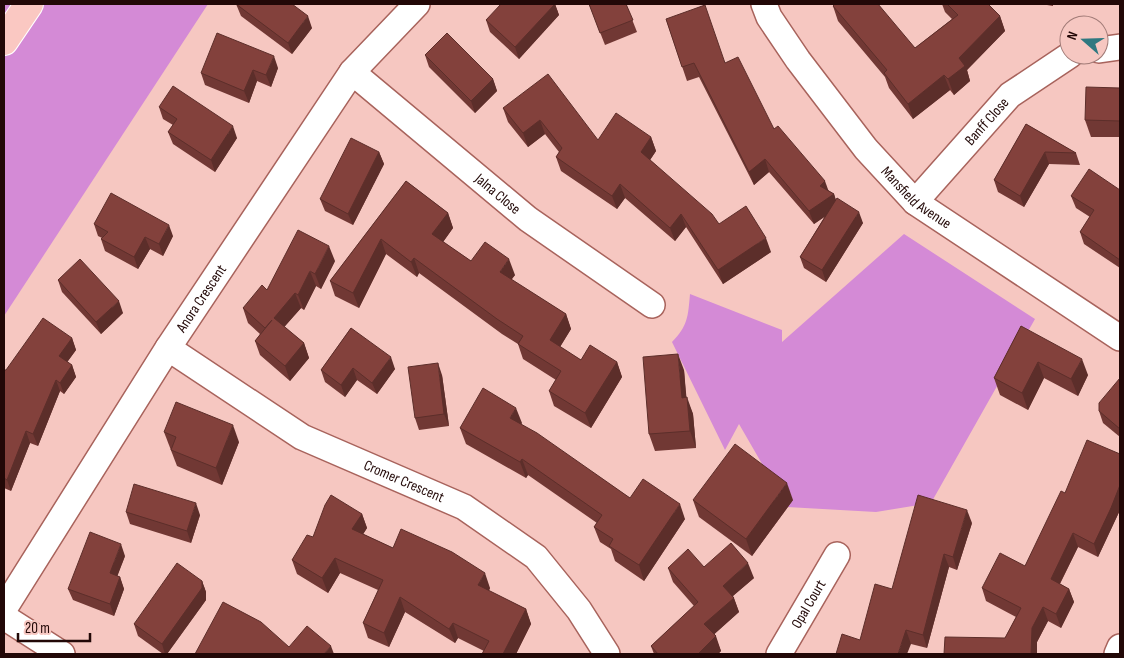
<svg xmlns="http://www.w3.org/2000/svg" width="1124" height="658" font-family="'Sofia Sans Condensed',sans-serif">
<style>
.green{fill:#d48ad6}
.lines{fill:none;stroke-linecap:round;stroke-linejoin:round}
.minor-casing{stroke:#a8635c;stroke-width:28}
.highway-casing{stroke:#fff;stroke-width:30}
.minor{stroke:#fff;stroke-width:25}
.highway{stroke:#fac8c2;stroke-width:28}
.wall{fill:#713834}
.shaded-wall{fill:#5c2e2a}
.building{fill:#83413c;stroke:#5c2e2a}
.labels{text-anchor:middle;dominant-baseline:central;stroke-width:5;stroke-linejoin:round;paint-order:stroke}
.street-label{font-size:15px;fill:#220807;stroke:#f6c7c1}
</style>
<rect width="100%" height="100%" fill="#f6c7c1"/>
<g class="green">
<polygon points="4,4 208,4 4,316"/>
<path d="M904,234l131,85 -104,184 -55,9 -89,-5 -48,-83 -14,26 -53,-108c16,-16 16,-26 18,-48l92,36v12z"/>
</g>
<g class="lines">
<defs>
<g id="minor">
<path id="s1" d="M764,4l5,13 29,43 68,89 49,53 205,136"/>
<polyline points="1099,50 1120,47"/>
<path id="s2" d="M352,72l176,147 124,86"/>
<path id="s3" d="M915,202l95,-107 60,-40"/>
<path id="s4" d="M168,348l134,89 162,70 72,50 43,53 28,44"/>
<path id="s5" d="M4,609l164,-261 184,-276 65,-68"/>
<polyline points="4,617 62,654"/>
<path id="s6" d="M779,654l58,-99"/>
<polyline points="1117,654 1120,647"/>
</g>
<polyline id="highway" points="4,41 29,4"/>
</defs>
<use href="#minor" class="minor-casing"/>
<use href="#highway" class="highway-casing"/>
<use href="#minor" class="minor"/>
<use href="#highway" class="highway"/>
</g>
<g class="wall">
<polygon points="236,4 312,28 292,54 241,16"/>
<polygon points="555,4 559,15 519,59 490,32 486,20"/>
<polygon points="589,4 626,4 637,32 605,45"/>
<polygon points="942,4 988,4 1000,16 1005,31 967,70 970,81 954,95 950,90 913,119 889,88 885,77 838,21 833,6 915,48 952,19 945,12"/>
<polygon points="1041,4 1053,4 1053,6"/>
<polygon points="666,19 725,63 774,129 829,191 834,194 836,200 863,223 826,282 804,268 800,257 825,216 814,224 769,172 754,185 699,77 687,81"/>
<polygon points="425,55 493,79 497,91 475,113 429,67"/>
<polygon points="278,68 271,87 257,81 249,103 205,85 201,73"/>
<polygon points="1120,88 1120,137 1091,137 1085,120"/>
<polygon points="159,107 237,138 215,172 173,144 168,132 173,125 163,119"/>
<polygon points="503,108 598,140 651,137 656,151 650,160 719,224 771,252 723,284 686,227 675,241 625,198 617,209 561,171 556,157 559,152 545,134 528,147 508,122"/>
<polygon points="1026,124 1076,153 1080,165 1049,164 1024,207 998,192 994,180"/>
<polygon points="379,152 384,164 353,225 325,211 320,199"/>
<polygon points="406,181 448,213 453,228 443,242 471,261 515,275 511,280 566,314 571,329 560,347 581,360 617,362 622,377 591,428 554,406 549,391 556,380 523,359 518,344 502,334 419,273 417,277 386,254 359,308 335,296 330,281"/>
<polygon points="1120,190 1120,268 1084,244 1080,232 1090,217 1076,208 1071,196"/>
<polygon points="94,224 173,236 163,256 150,249 138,269 105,251 101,239 102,238 98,236"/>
<polygon points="335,261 321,289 316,286 304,310 301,308 284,327 304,343 309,358 290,381 260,355 255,341 260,334 248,323 243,308 267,290"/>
<polygon points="58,280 123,313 101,334 62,292"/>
<polygon points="1021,326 1088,375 1078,396 1044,378 1028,410 1000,395 994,378"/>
<polygon points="351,328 395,369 377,394 357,380 345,397 325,382 321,370"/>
<polygon points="72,338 76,350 67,362 72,365 76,377 64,394 60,391 38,446 30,443 11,491 4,488 4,370 6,370"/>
<polygon points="684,370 686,397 693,414 696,448 655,451 649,434"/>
<polygon points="442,375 449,426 419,430 415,418"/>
<polygon points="1120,378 1120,437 1103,423 1099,411"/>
<polygon points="522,423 521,424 630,498 685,519 644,581 615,561 611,549 600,542 594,527 597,523 528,475 526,478 466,444 460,428"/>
<polygon points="164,432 239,442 222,485 177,466"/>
<polygon points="1120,454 1120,510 1098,557 1078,547 1060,584 1069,589 1074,602 1061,628 1048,621 1037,642 1037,654 944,654 1005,638 1016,617 986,601 982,588 1025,566 1065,493"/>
<polygon points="693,500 793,500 752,556 699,517"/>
<polygon points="126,512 200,515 191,543 130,524"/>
<polygon points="362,514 367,528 363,534 393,548 490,588 489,591 526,609 531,624 516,654 482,654 484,651 458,638 455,643 405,612 389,647 368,638 363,623 378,590 340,573 328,593 297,574 292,560 313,537"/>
<polygon points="972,523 957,570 949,567 927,648 911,644 860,640 892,589"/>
<polygon points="125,556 117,576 120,577 124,589 114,616 73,600 68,589"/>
<polygon points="704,567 754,578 733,596 739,612 714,634 721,651 718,654 654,654 651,646 694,606 673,582 668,568"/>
<polygon points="202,581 206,592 206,600 167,654 163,654 138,636 134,624"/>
</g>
<g class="shaded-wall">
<polygon points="555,4 559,15 519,59 515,47"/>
<polygon points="308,16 312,28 292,54 288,43"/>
<polygon points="1000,16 1005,31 967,70 970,81 954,95 948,79 959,58"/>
<polygon points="274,56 278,68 271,87 266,75"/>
<polygon points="253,70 257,81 249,103 244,91"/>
<polygon points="944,75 950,90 913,119 908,104"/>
<polygon points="493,79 497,91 475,113 471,101"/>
<polygon points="540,120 545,134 528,147 523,133"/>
<polygon points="233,126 237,138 215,172 211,160"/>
<polygon points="651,137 656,151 646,166 641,152"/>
<polygon points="379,152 384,164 353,225 348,214"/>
<polygon points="1045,152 1049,164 1024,207 1020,196"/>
<polygon points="765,159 769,172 754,185 749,172"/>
<polygon points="825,181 830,195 820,186"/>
<polygon points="620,184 625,198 617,209 612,196"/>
<polygon points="834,194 838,208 814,224 809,211"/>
<polygon points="859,212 863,223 826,282 822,270"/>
<polygon points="448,213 453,228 438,249 432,234"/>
<polygon points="681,214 686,227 675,241 670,228"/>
<polygon points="169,225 173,236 163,256 159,244"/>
<polygon points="145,237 150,249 138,269 134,257"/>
<polygon points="766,238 771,252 723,284 718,270"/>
<polygon points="381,239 386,254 359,308 353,293"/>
<polygon points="329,246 335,261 321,289 315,274"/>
<polygon points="414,258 419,273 417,277 411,262"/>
<polygon points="509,259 515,275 505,288 500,272"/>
<polygon points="310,271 316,286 304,310 298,295"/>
<polygon points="295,293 301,308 279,333 274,318"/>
<polygon points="119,301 123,313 101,334 96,322"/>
<polygon points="566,314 571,329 555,355 550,340"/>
<polygon points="72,338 76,350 63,368 59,356"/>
<polygon points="304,343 309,358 290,381 285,366"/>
<polygon points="678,354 684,370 688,415 682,398"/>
<polygon points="391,357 395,369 377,394 372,383"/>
<polygon points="1082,359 1088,375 1078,396 1071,379"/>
<polygon points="617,362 622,377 591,428 585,413"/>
<polygon points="1038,362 1044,378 1028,410 1022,393"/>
<polygon points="438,363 442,375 449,426 444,414"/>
<polygon points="72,365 76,377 64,394 60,383"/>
<polygon points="353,368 357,380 345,397 341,385"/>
<polygon points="56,380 60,391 38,446 33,434"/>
<polygon points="687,397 693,414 696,448 690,431"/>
<polygon points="516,408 522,423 516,433 510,418"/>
<polygon points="233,425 239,442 222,485 216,468"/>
<polygon points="26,431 30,443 11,491 7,480"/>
<polygon points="522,459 528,475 526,478 520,462"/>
<polygon points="787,483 793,500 752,556 746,539"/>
<polygon points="1120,485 1120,510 1098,557 1094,544"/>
<polygon points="196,503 200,515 191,543 187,531"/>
<polygon points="680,504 685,519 644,581 639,565"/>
<polygon points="967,510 972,523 957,570 953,557"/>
<polygon points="362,514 367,528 357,544 352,529"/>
<polygon points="1073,533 1078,547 1055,593 1051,579"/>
<polygon points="121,544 125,556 114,585 110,573"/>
<polygon points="944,554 949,567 927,648 923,635"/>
<polygon points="335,558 340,573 328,593 322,578"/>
<polygon points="748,563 754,578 728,600 723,586"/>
<polygon points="485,573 490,588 483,600 478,585"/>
<polygon points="120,577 124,589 114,616 110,604"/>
<polygon points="202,581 206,592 206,600 167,654 165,654 162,644"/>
<polygon points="1069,589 1074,602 1061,628 1056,614"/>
<polygon points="400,597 405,612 389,647 384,633"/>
<polygon points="734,598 739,612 709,639 704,624"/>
<polygon points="1043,607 1048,621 1037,642 1037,654 1031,654 1032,628"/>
<polygon points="526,609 531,624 516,654 503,654"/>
<polygon points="453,623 458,638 455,643 449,629"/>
<polygon points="906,630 911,644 907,654 898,654"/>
<polygon points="716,636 721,651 718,654 698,654"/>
<polygon points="331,646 334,654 324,654"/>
</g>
<g class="building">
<polygon points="236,4 292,4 308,16 288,43"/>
<polygon points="501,4 555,4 515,47 486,20"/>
<polygon points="589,4 626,4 633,20 600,33"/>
<polygon points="835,4 878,4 915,48 958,15 947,4 988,4 1000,16 959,58 965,66 948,79 944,75 908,104 884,73 887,70 833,6"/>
<polygon points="705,5 725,63 738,57 774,129 778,126 825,181 820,186 834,194 809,211 765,159 749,172 694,63 682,67 666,19"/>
<polygon points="217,33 274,56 266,75 253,70 244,91 201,73"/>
<polygon points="447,33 493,79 471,101 425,55"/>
<polygon points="548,74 598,140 616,113 651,137 641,152 712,214 719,224 746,206 766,238 718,270 681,214 670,228 620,184 612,196 556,157 562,148 540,120 523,133 503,108"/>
<polygon points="173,86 233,126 211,160 168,132 177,119 159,107"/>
<polygon points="1086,87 1120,88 1120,121 1085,120"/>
<polygon points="1026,124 1076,153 1045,152 1020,196 994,180"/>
<polygon points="351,138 379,152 348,214 320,199"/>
<polygon points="1089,169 1120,190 1120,260 1080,232 1094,210 1071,196"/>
<polygon points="406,181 448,213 432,234 471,261 485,242 509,259 500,272 566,314 550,340 581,360 590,345 617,362 585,413 549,391 561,371 518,344 523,336 497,319 414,258 411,262 381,239 353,293 330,281"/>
<polygon points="111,193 169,225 159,244 145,237 134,257 101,239 108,232 94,224"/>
<polygon points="837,198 859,212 822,270 800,257"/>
<polygon points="298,230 329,246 315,274 310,271 298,295 295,293 274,318 304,343 285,366 255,341 272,320 265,328 243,308 262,285 267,290"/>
<polygon points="80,259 119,301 96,322 58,280"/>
<polygon points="43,318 72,338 59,356 72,365 60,383 56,380 33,434 26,431 7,480 4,478 4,370 6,370"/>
<polygon points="1021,326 1082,359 1071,379 1038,362 1022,393 994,378"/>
<polygon points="351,328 391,357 372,383 353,368 341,385 321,370"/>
<polygon points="678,354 682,398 687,397 690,431 649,434 643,357"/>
<polygon points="438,363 444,414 415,418 408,367"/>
<polygon points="1120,378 1120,429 1099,411 1099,403"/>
<polygon points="483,388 516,408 510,418 537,433 630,498 643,479 680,504 639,565 609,546 613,539 594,527 602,515 522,459 520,462 460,428"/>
<polygon points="176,402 233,425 216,468 171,450 176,437 164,432"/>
<polygon points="1087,440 1120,454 1120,485 1111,508 1094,544 1073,533 1051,579 1069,589 1056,614 1043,607 1032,628 1031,654 944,654 945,637 1005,638 1021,608 982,588 1000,553 1025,566 1061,491 1065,493"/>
<polygon points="735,444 787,483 746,539 693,500"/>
<polygon points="134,484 196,503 187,531 126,512"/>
<polygon points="331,495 362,514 352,529 393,548 401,529 452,552 485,573 478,585 526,609 503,654 482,654 489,641 453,623 449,629 400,597 384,633 363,623 383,580 335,558 322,578 292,560 307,535 313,537 325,505"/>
<polygon points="918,495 967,510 953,557 944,554 923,635 906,630 898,654 836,654 842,634 860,640 875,584 892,589"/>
<polygon points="90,532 121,544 110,573 120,577 110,604 68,589"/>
<polygon points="731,543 748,563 723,586 734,598 704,624 716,636 698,654 658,654 651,646 698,602 668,568 688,549 704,567"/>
<polygon points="177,563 202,581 202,588 162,644 134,624"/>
<polygon points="223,602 261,622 289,647 307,626 331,646 324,654 195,654"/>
</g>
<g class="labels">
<g class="street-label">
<text stroke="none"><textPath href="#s3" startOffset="108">Banff Close</textPath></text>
<text stroke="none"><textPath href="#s2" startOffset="190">Jalna Close</textPath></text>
<text stroke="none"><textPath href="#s1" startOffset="248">Mansfield Avenue</textPath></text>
<text stroke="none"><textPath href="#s5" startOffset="368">Anora Crescent</textPath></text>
<text stroke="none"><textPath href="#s4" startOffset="272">Cromer Crescent</textPath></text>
<text stroke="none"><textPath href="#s6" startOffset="58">Opal Court</textPath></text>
</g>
</g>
<rect width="1124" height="658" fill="none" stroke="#220807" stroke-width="10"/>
<g transform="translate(1084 40) rotate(290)"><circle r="24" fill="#f6c7c1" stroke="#a17b77"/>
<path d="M0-4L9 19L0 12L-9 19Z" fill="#2f7880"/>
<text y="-8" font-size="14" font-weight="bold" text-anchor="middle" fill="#220807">N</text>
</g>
<path d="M18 633v8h72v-8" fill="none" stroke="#220807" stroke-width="2.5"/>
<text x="25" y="633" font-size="15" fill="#220807" stroke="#f6c7c1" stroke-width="4" paint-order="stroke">20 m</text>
</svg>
